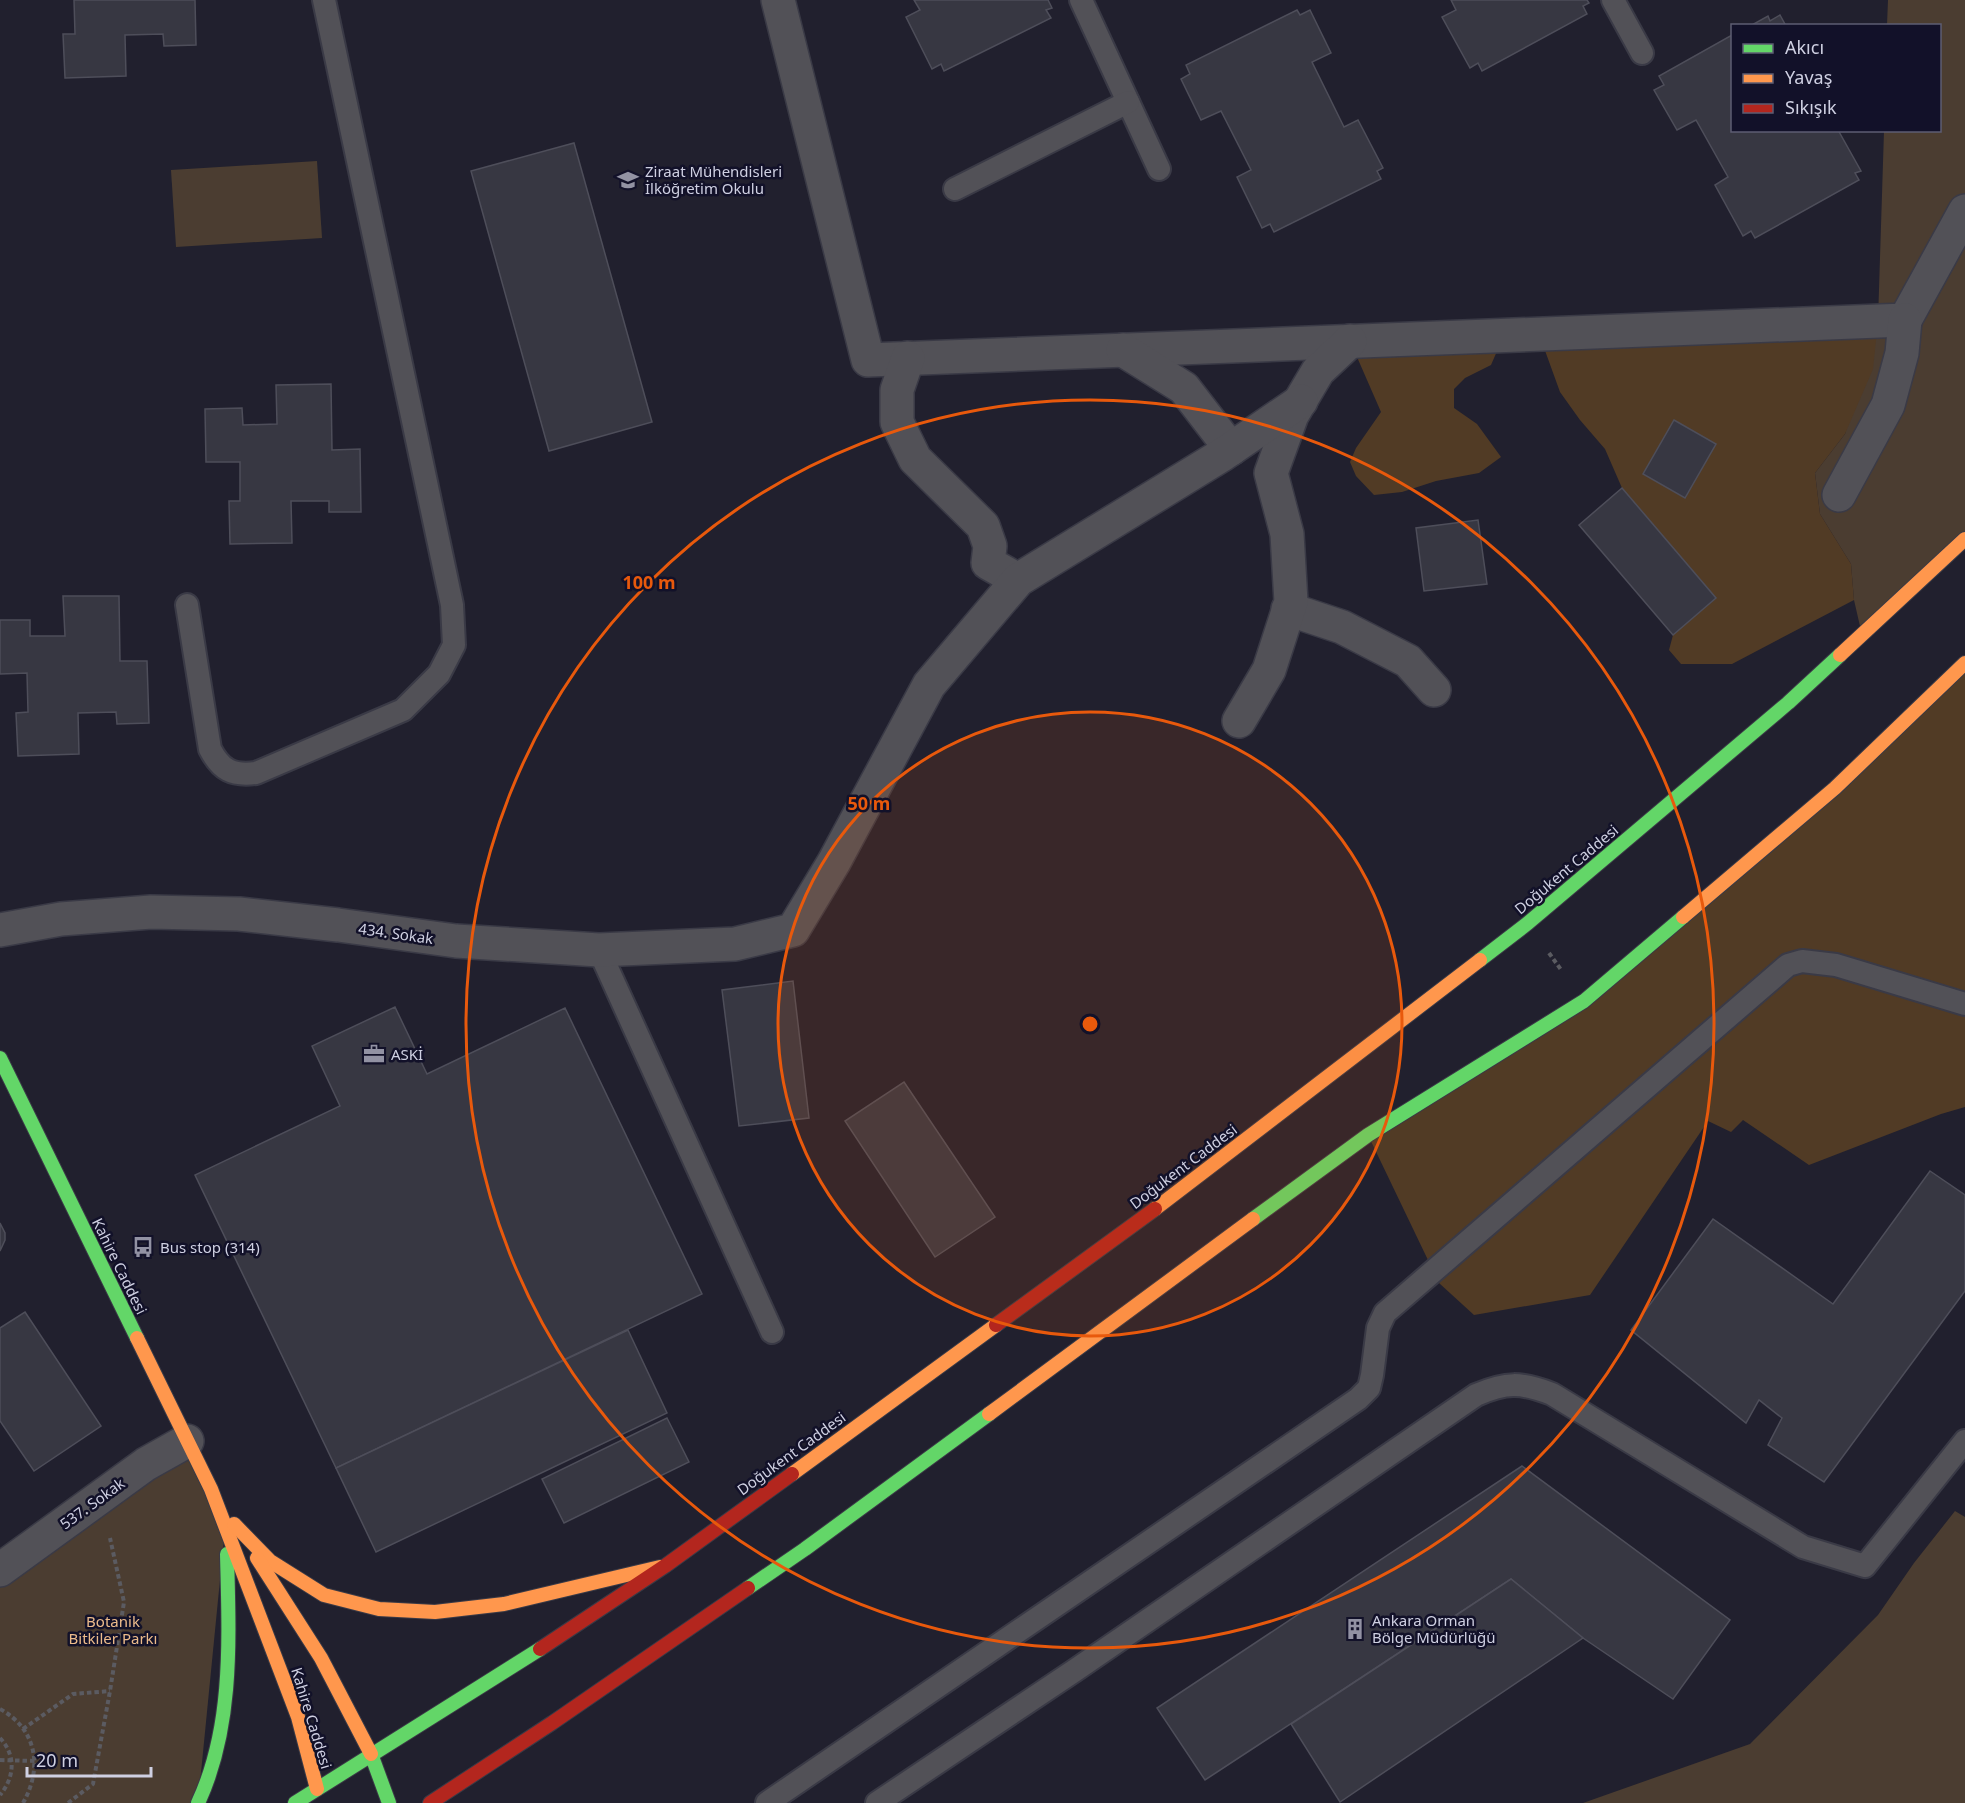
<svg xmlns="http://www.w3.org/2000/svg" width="1965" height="1803" font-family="'Noto Sans',sans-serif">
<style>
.green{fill:#4b3d31}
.forest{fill:#513b25}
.building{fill:#373742;stroke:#4e4e5a;stroke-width:1.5}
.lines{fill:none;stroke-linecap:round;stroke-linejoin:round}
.lane-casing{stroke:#3a3a46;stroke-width:26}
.street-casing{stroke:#3a3a46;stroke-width:36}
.fast-casing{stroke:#3a3a46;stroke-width:16}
.slow-casing{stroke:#3a3a46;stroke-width:16}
.jam-casing{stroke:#3a3a46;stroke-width:16}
.path{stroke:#5b5b61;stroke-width:4;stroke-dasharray:4.5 3;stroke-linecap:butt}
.lane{stroke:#525157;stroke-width:22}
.street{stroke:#525157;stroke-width:33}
.fast{stroke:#63d668;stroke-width:14}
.slow{stroke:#ff974d;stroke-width:14}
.jam{stroke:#b3261e;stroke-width:14}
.ring{fill:none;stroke:#e8590c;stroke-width:3}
.labels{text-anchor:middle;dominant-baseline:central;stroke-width:5;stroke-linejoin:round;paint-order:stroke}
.poi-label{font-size:15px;fill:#cfd0e2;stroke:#121129;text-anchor:start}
.street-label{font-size:15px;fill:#cfd0e2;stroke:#121129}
.park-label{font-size:15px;fill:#ecbb8b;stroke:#121129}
.centre{fill:#e8590c;stroke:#121129;stroke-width:3}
.ring-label{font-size:18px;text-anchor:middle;font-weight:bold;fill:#e8590c;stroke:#121129;stroke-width:5;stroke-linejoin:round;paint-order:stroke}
</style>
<rect width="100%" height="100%" fill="#21202e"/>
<g class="green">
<polygon points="1888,0 1965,0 1965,539 1862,635 1854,600 1851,564 1820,514 1815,473 1845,434 1878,321 1884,131 1940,130 1940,26 1887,25"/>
<polygon points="317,161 322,238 176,247 171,170"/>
<polygon points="187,1441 225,1529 198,1803 0,1803 0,1570"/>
<polygon points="1955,1511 1965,1517 1965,1803 1583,1803 1750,1744 1878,1615 1914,1563"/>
</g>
<g class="forest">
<polygon points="1878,321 1873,369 1845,434 1815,473 1820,514 1851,564 1854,600 1732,664 1681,664 1669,650 1673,635 1716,598 1622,488 1605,449 1580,420 1560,392 1539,334"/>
<polygon points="1350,341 1501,342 1491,365 1465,378 1454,389 1454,408 1477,424 1501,457 1479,473 1436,481 1402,492 1374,495 1356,476 1350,462 1356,448 1381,412"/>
<polygon points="1965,663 1965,1107 1941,1114 1809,1165 1743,1120 1731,1132 1708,1121 1590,1295 1474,1315 1439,1283 1368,1135 1584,1001"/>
</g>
<g class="building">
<polygon points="74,0 195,0 196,45 164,46 163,34 125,35 126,76 65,78 63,34 75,34"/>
<polygon points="914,0 1048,0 1052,8 1046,10 1051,18 944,71 941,64 932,69 906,17 920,10"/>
<polygon points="1451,0 1587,0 1589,3 1583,6 1587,14 1482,71 1478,63 1470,68 1442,17 1456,10"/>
<polygon points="1297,10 1300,15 1310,10 1331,53 1312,62 1344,127 1358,120 1383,168 1377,171 1381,179 1274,232 1270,224 1262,228 1237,177 1251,170 1221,111 1201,120 1181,79 1190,74 1186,65"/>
<polygon points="1780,15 1786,26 1750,26 1768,16 1770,21"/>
<polygon points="1732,35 1732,130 1838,130 1861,171 1855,173 1859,180 1755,238 1751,231 1743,236 1715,185 1728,177 1696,120 1677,130 1654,90 1664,85 1659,76"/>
<polygon points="574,143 652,422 549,451 471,171"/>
<polygon points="331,384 332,450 360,449 361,512 329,512 329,501 291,501 292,543 230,544 229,501 240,501 240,462 206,462 205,409 242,408 243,425 277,424 276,385"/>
<polygon points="1674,420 1716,444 1685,498 1643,474"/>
<polygon points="1622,488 1716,598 1673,635 1579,525"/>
<polygon points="1478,520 1487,584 1424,591 1416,528"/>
<polygon points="63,596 119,596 120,661 147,661 149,723 117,724 116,712 78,713 79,754 18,756 16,713 28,712 27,673 0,674 0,620 30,620 30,636 65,636"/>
<polygon points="793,981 809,1118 739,1126 722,990"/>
<polygon points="395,1007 427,1074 565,1008 702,1294 336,1468 195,1175 340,1106 312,1046"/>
<polygon points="904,1082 995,1217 935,1257 845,1121"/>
<polygon points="1930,1171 1965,1195 1965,1291 1824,1482 1768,1445 1782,1418 1759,1400 1746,1423 1631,1330 1713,1219 1833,1304"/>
<polygon points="0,1223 5,1233 5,1240 0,1251"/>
<polygon points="25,1312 101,1426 34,1471 0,1421 0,1328"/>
<polygon points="628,1330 667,1413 376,1552 336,1468"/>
<polygon points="667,1418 689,1462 564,1523 542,1479"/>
<polygon points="1522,1466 1730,1620 1673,1699 1583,1638 1511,1579 1205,1780 1157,1708"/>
<polygon points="1511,1579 1583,1638 1340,1802 1291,1724"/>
</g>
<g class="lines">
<defs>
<g id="lane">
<polyline points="1081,0 1159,169"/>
<polyline points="1613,0 1642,53"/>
<polyline points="955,189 1128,102"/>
<path d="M187,605l23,144c11,21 22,27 46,24l147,-63 36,-36 15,-29 -2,-40 -128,-605"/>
<polyline points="599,950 772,1332"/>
<polyline points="767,1803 1358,1399 1369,1388 1372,1375 1378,1328 1385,1313 1788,965 1802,961 1836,965 1965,1004"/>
<path d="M877,1803l197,-132 402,-276c30,-13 45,-13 76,-1l251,153 62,19 100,-125"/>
</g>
<g id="street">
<polyline points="778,0 868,360 1905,320 1965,211"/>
<polyline points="1123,350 1184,388 1231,449"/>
<polyline points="908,358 897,390 897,422 915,459 983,526 990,546 988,563 1018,580"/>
<polyline points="1839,495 1888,405 1902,353 1905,320"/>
<polyline points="1288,609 1342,627 1408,661 1434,690"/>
<polyline points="1239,721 1269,670 1291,602 1287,534 1271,473 1292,415 1318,371 1350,341"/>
<polyline points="0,930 61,919 151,912 239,914 338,925 456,941 599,950 735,944 793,930 834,862 929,685 1018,580 1222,455 1301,401"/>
<polyline points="0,1570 146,1464 187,1441"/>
</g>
<g id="fast">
<polyline points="1480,960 1528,923 1788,703 1840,655"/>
<polyline points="0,1058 137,1338"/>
<polyline points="1253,1219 1368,1135 1584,1001 1683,917"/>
<polyline points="748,1588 805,1549 989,1414"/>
<polyline points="371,1754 389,1803"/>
<path d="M198,1803c36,-77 31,-166 29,-249"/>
<polyline points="295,1803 540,1649"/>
</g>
<g id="slow">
<polyline points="1840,655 1965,539"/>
<polyline points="1683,917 1835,788 1965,663"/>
<polyline points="1155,1209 1480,960"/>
<polyline points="137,1338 211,1489 298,1717 317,1789"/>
<polyline points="989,1414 1253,1219"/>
<polyline points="792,1474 996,1325"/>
<polyline points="234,1524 270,1561 324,1595 379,1609 435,1612 504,1604 660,1567"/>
<polyline points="257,1558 321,1658 371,1754"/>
</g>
<g id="jam">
<polyline points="996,1325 1155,1209"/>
<polyline points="540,1649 665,1566 792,1474"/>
<polyline points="430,1803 552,1723 748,1588"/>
</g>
</defs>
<use href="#lane" class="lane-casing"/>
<use href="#street" class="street-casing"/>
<use href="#fast" class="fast-casing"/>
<use href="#slow" class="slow-casing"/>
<use href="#jam" class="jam-casing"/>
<g class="path">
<polyline points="1549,953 1562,971"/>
<path d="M0,1709c37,20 43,59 23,94"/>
<polyline points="23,1729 73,1694 110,1691"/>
<path d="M0,1738c16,17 15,39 0,57"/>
<polyline points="0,1760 35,1761"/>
<polyline points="68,1803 93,1784 110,1691 124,1602 110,1538"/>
</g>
<use href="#lane" class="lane"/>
<use href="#street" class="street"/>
<use href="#fast" class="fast"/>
<use href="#slow" class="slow"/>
<use href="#jam" class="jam"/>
</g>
<circle cx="1090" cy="1024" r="312" fill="#e8590c" fill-opacity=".12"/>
<g class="ring">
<circle cx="1090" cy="1024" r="312"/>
<circle cx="1090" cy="1024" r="624"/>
</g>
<defs>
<symbol id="school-bare" viewBox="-9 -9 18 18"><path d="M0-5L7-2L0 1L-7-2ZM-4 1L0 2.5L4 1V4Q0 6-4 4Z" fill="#9292a3" stroke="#121129" stroke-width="2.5" paint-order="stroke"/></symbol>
<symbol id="office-bare" viewBox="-9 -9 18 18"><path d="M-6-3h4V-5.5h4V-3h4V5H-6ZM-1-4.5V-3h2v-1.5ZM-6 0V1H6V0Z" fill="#9292a3" stroke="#121129" stroke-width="2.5" paint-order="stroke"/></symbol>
<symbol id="bus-bare" viewBox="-9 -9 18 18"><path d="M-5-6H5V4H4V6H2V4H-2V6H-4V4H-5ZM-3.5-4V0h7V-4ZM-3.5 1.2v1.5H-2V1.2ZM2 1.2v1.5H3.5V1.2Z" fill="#9292a3" stroke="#121129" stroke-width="2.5" paint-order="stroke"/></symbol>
<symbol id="building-bare" viewBox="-9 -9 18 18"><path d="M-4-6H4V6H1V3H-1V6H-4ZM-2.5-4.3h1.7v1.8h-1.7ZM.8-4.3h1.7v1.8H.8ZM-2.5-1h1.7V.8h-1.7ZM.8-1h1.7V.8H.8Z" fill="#9292a3" stroke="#121129" stroke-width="2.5" paint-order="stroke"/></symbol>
</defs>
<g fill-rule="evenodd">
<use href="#school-bare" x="613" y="165" width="30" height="30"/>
<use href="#office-bare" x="359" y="1039" width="30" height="30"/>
<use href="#bus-bare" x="128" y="1232" width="30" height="30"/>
<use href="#building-bare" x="1340" y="1614" width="30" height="30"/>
</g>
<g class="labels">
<g class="poi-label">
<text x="645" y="171">Ziraat Mühendisleri<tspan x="645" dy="17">İlköğretim Okulu</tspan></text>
<text x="391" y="1054">ASKİ</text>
<text x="160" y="1247">Bus stop (314)</text>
<text x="1372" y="1620">Ankara Orman<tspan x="1372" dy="17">Bölge Müdürlüğü</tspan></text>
</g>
<g class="street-label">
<text transform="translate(1566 869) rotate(-40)">Doğukent Caddesi</text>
<text transform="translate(396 933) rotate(8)">434. Sokak</text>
<text transform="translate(1183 1166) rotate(-37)">Doğukent Caddesi</text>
<text transform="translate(120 1266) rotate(64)">Kahire Caddesi</text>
<text transform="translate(791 1453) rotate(-36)">Doğukent Caddesi</text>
<text transform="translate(92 1503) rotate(-36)">537. Sokak</text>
<text transform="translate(312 1718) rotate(73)">Kahire Caddesi</text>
</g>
<g class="park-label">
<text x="113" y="1621">Botanik<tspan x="113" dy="17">Bitkiler Parkı</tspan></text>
</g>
</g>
<circle cx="1090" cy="1024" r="9" class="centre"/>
<g class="ring-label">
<text x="649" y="589">100 m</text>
<text x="869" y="810">50 m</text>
</g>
<rect x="1731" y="24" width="210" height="108" fill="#121129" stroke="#5e5d73" stroke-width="1.5"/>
<rect x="1743" y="44" width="30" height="9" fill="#63d668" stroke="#5e5d73" stroke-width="1.5"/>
<text x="1785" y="54" font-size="18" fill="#cfd0e2">Akıcı</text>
<rect x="1743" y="74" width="30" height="9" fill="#ff974d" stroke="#5e5d73" stroke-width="1.5"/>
<text x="1785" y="84" font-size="18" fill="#cfd0e2">Yavaş</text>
<rect x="1743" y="104" width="30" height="9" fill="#b3261e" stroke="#5e5d73" stroke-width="1.5"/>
<text x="1785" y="114" font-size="18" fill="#cfd0e2">Sıkışık</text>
<path d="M27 1767v9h124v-9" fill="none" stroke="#cfd0e2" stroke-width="3"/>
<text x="36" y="1767" font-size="18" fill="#cfd0e2" stroke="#121129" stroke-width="4.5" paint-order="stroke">20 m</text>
</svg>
